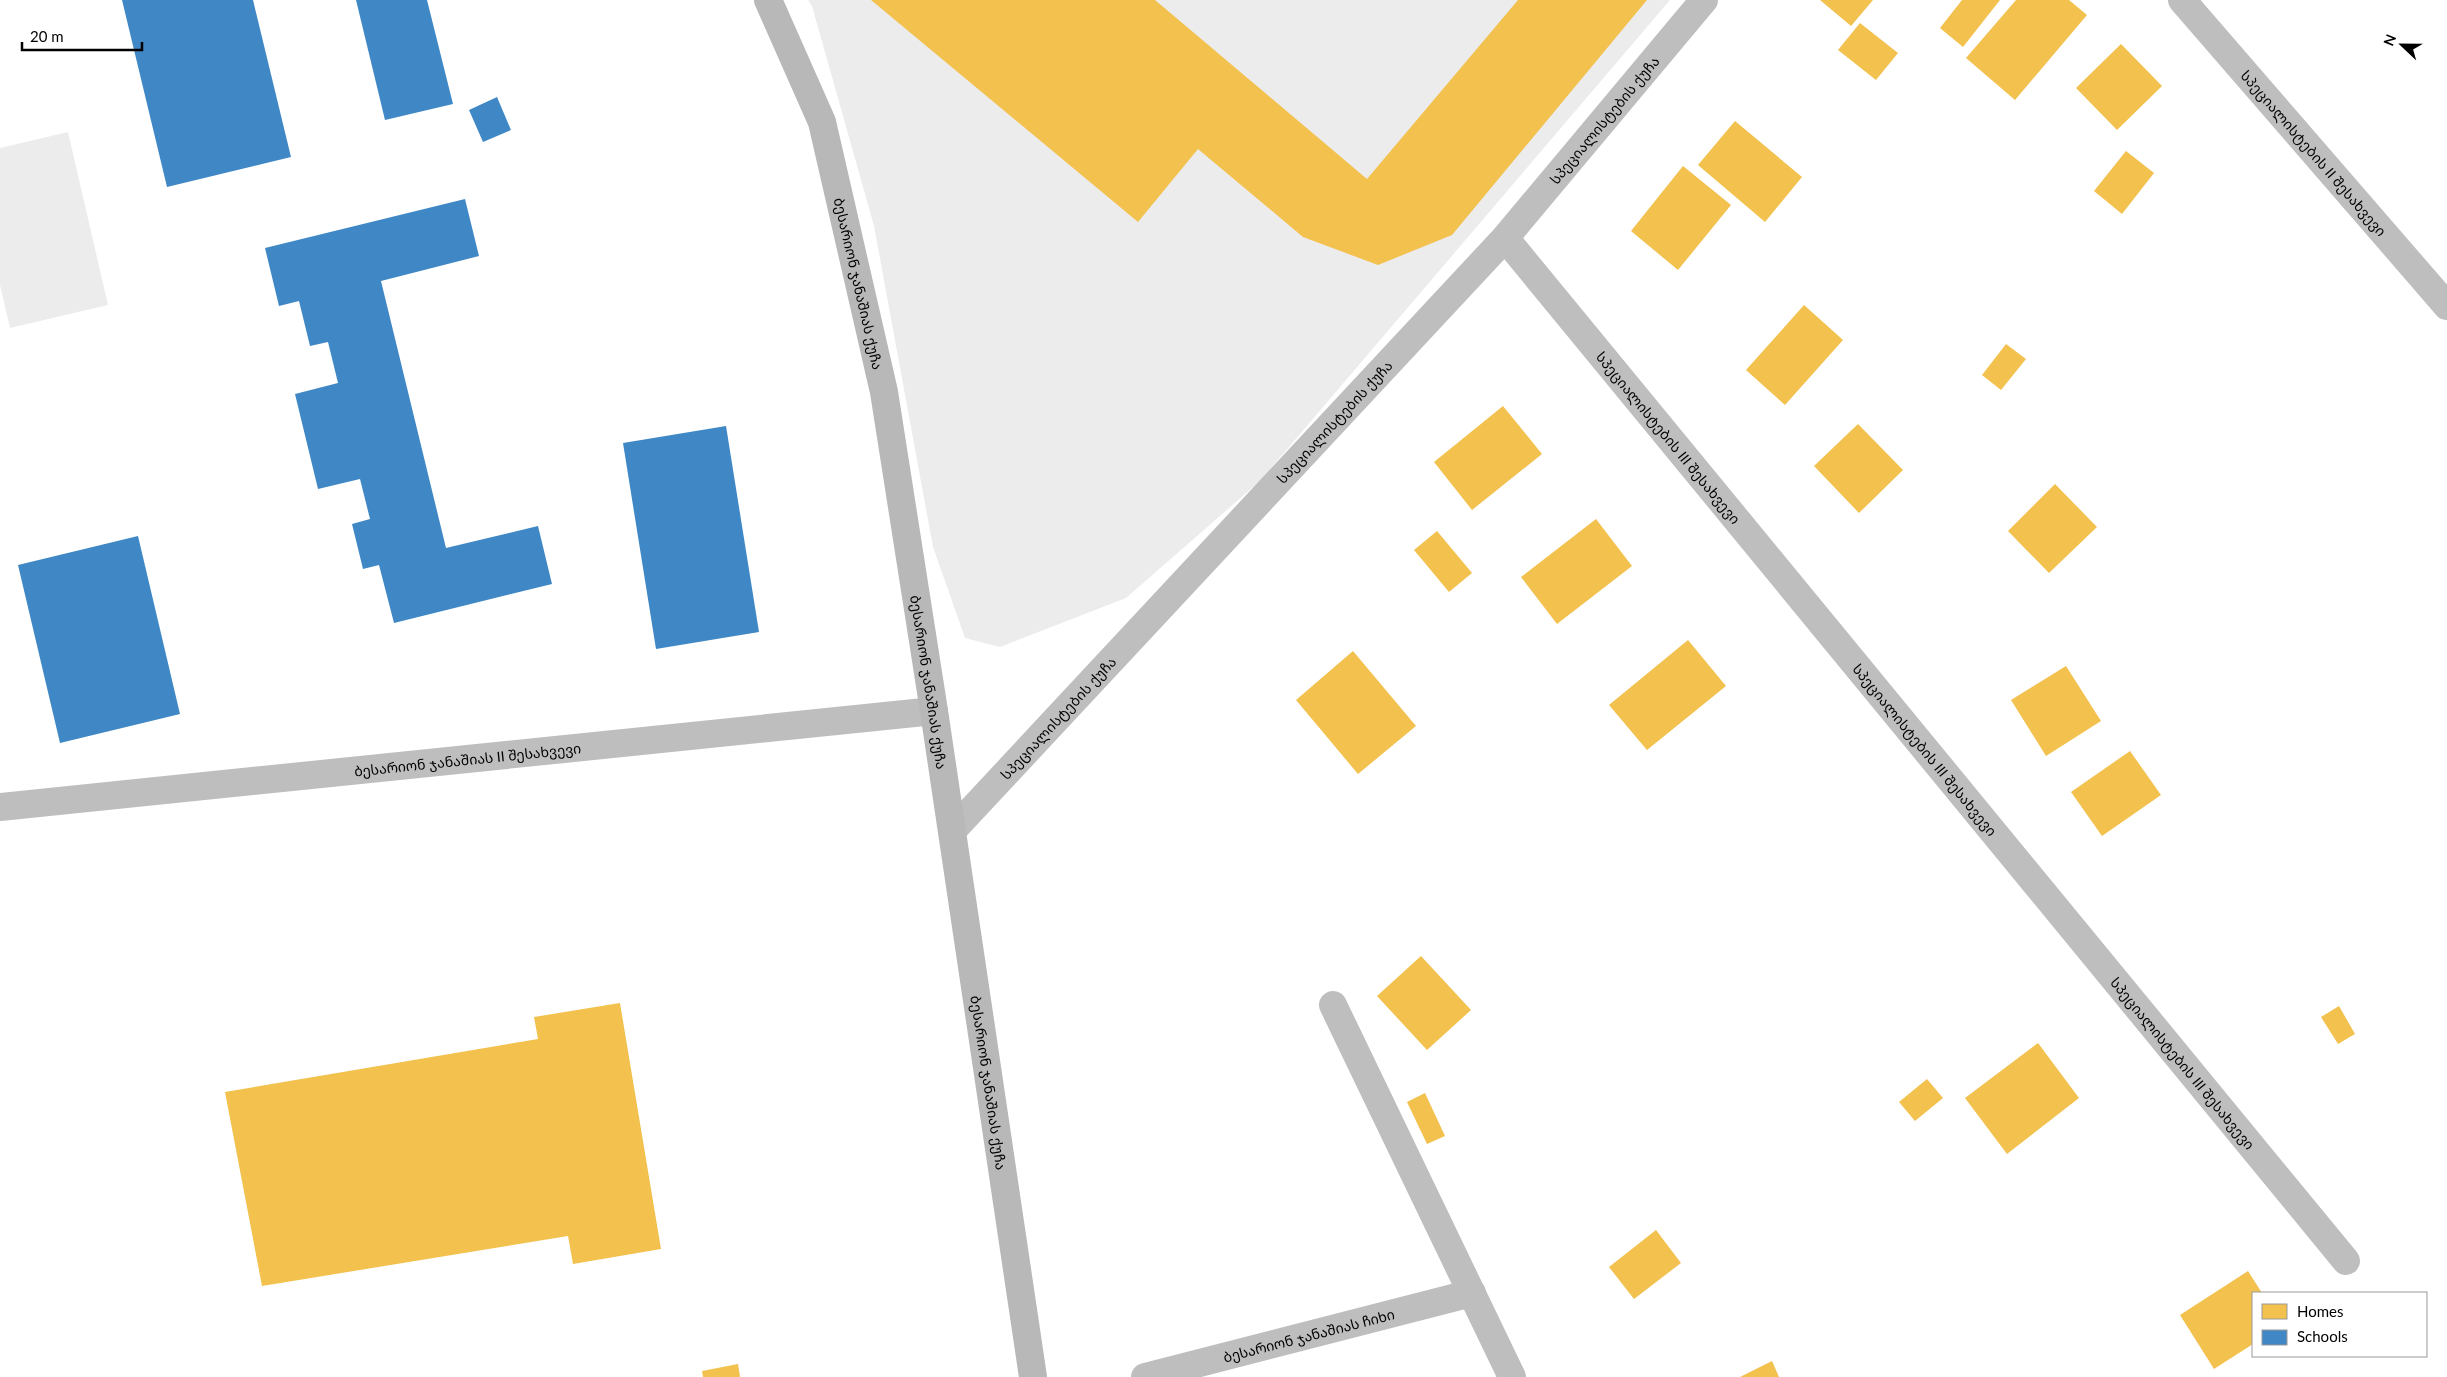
<svg xmlns="http://www.w3.org/2000/svg" width="2447" height="1377" font-family="Lato,'Noto Sans Georgian',sans-serif">
<style>
.green{fill:#ececec}
.homes{fill:#f2c14e}
.schools{fill:#3f88c5}
.lines{fill:none;stroke-linecap:round;stroke-linejoin:round}
.street{stroke:#bebebe;stroke-width:28}
.secondary{stroke:#b8b8b8;stroke-width:28}
.labels{text-anchor:middle;dominant-baseline:central;stroke-width:5;stroke-linejoin:round;paint-order:stroke}
.street-label{font-size:14px;fill:#000;stroke:#fff}
</style>
<rect width="100%" height="100%" fill="#fff"/>
<g class="green">
<polygon points="808,0 1670,0 1260,481 1126,598 1000,647 965,638 933,547 874,226 812,6"/>
<polygon points="68,132 108,305 10,328 0,285 0,148"/>
</g>
<g class="homes">
<polygon points="871,0 1155,0 1367,179 1518,0 1647,0 1452,235 1378,265 1303,237 1198,149 1138,222"/>
<polygon points="1820,0 1873,0 1851,26"/>
<polygon points="1962,0 2000,0 1963,47 1940,28"/>
<polygon points="2016,0 2069,0 2087,15 2015,100 1966,58"/>
<polygon points="1860,23 1898,53 1876,80 1838,50"/>
<polygon points="2121,44 2162,86 2117,130 2076,88"/>
<polygon points="1735,121 1802,177 1765,222 1698,165"/>
<polygon points="2126,151 2154,173 2122,214 2094,191"/>
<polygon points="1683,166 1731,205 1678,270 1631,231"/>
<polygon points="1804,305 1843,340 1785,405 1746,370"/>
<polygon points="2006,344 2026,359 2001,390 1982,375"/>
<polygon points="1503,406 1542,454 1472,510 1434,462"/>
<polygon points="1858,424 1903,470 1859,513 1814,466"/>
<polygon points="2055,484 2097,527 2049,573 2008,531"/>
<polygon points="1596,519 1632,566 1557,624 1521,577"/>
<polygon points="1437,531 1472,573 1449,592 1414,550"/>
<polygon points="1688,640 1726,686 1647,750 1609,705"/>
<polygon points="1353,651 1416,726 1358,774 1296,700"/>
<polygon points="2066,666 2101,721 2046,756 2011,700"/>
<polygon points="2130,751 2161,795 2102,836 2071,792"/>
<polygon points="1421,956 1471,1010 1427,1050 1377,996"/>
<polygon points="620,1003 661,1249 573,1264 568,1236 262,1286 225,1092 538,1039 534,1017"/>
<polygon points="2339,1006 2355,1034 2338,1044 2321,1017"/>
<polygon points="2038,1043 2079,1098 2007,1154 1965,1098"/>
<polygon points="1927,1079 1943,1098 1915,1121 1899,1102"/>
<polygon points="1425,1093 1445,1136 1427,1144 1407,1102"/>
<polygon points="1656,1230 1681,1263 1634,1299 1609,1267"/>
<polygon points="2248,1271 2262,1293 2253,1293 2253,1344 2214,1369 2180,1315"/>
<polygon points="1772,1361 1779,1377 1740,1377"/>
<polygon points="738,1364 740,1377 703,1377 702,1371"/>
</g>
<g class="schools">
<polygon points="122,0 253,0 291,157 167,187"/>
<polygon points="356,0 427,0 453,104 385,120"/>
<polygon points="497,97 511,130 483,142 469,110"/>
<polygon points="465,199 479,256 381,281 446,548 538,526 552,584 394,623 379,565 363,569 352,524 370,519 360,479 318,489 295,394 338,383 328,342 310,346 299,301 279,306 265,248"/>
<polygon points="726,426 759,632 656,649 623,443"/>
<polygon points="138,536 180,714 60,743 18,565"/>
</g>
<g class="lines">
<g class="street">
<path id="s1" d="M2182,0l265,306"/>
<path id="s2" d="M1505,238l841,1023"/>
<path id="s3" d="M0,807l934,-96"/>
<path id="s4" d="M952,831l553,-593 199,-238"/>
<polyline points="1333,1005 1512,1377"/>
<path id="s5" d="M1145,1377l327,-84"/>
</g>
<path class="secondary" id="s6" d="M768,0l54,122 62,270 50,319 99,666"/>
</g>
<g class="labels">
<g class="street-label">
<text stroke="none"><textPath href="#s4" startOffset="965">სპეციალისტების ქუჩა</textPath></text>
<text stroke="none"><textPath href="#s1" startOffset="202">სპეციალისტების II შესახვევი</textPath></text>
<text stroke="none"><textPath href="#s6" startOffset="299">ბესარიონ ჯანაშიას ქუჩა</textPath></text>
<text stroke="none"><textPath href="#s4" startOffset="560">სპეციალისტების ქუჩა</textPath></text>
<text stroke="none"><textPath href="#s2" startOffset="258">სპეციალისტების III შესახვევი</textPath></text>
<text stroke="none"><textPath href="#s6" startOffset="704">ბესარიონ ჯანაშიას ქუჩა</textPath></text>
<text stroke="none"><textPath href="#s4" startOffset="155">სპეციალისტების ქუჩა</textPath></text>
<text stroke="none"><textPath href="#s2" startOffset="662">სპეციალისტების III შესახვევი</textPath></text>
<text stroke="none"><textPath href="#s3" startOffset="470">ბესარიონ ჯანაშიას II შესახვევი</textPath></text>
<text stroke="none"><textPath href="#s2" startOffset="1068">სპეციალისტების III შესახვევი</textPath></text>
<text stroke="none"><textPath href="#s6" startOffset="1109">ბესარიონ ჯანაშიას ქუჩა</textPath></text>
<text stroke="none"><textPath href="#s5" startOffset="169">ბესარიონ ჯანაშიას ჩიხი</textPath></text>
</g>
</g>
<rect x="2252" y="1292" width="175" height="65" fill="#ffffff" stroke="#999999"/>
<rect x="2262" y="1304" width="25" height="15" fill="#f2c14e" stroke="#999999"/>
<text x="2297" y="1317" font-size="15" fill="#000000">Homes</text>
<rect x="2262" y="1330" width="25" height="15" fill="#3f88c5" stroke="#999999"/>
<text x="2297" y="1342" font-size="15" fill="#000000">Schools</text>
<g transform="translate(2402 45) rotate(292)" stroke="#ffffff" stroke-width="4" paint-order="stroke">
<path d="M0-4L9 19L0 12L-9 19Z" fill="#000000"/>
<text y="-8" font-size="14" font-weight="bold" text-anchor="middle" fill="#000000">N</text>
</g>
<path d="M22 42v8h120v-8" fill="none" stroke="#000000" stroke-width="2.5"/>
<text x="30" y="42" font-size="15" fill="#000000" stroke="#ffffff" stroke-width="4" paint-order="stroke">20 m</text>
</svg>
